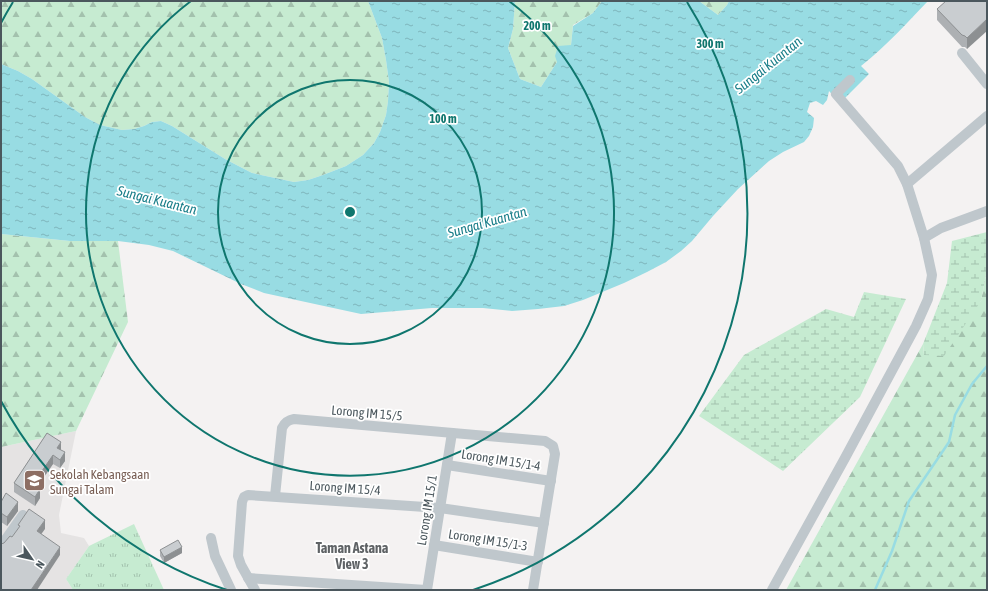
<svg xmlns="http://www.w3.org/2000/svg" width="988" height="591" font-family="'Asap Condensed',sans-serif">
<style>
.education{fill:#e5e3e3}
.forest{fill:url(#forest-firs)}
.wetland{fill:url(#wetland-marsh)}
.park{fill:url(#park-tufts)}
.water{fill:url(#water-ripples)}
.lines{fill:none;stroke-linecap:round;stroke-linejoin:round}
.stream{stroke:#98dce3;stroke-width:2.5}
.minor{stroke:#bfc7cc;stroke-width:10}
.wall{fill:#adb0b3}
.shaded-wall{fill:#8d9092}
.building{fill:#c9cdd0;stroke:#8d9092}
.ring{fill:none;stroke:#0f766e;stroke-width:2}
.labels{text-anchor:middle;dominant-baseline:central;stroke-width:3.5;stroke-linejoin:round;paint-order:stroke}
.street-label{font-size:13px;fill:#4b575d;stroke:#fff}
.education-label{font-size:13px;fill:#785e54;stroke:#fff;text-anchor:start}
.water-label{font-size:14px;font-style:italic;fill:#1b7f8a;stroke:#fff}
.neighbourhood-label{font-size:14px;font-weight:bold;fill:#5f6366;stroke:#fff}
.centre{fill:#0f766e;stroke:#fff;stroke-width:2}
.ring-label{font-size:12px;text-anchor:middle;font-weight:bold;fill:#0f766e;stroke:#fff;stroke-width:3.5;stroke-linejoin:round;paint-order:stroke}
</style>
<defs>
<pattern id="forest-firs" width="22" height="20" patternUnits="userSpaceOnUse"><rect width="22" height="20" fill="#c6ebd1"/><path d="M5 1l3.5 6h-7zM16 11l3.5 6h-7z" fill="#a3c1ad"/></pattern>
<pattern id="wetland-marsh" width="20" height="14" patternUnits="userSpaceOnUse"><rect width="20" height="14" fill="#c6ebd1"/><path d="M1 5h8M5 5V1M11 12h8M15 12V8" fill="none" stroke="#a3c1ad"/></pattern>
<pattern id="park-tufts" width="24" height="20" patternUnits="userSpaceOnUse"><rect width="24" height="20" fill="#c6ebd1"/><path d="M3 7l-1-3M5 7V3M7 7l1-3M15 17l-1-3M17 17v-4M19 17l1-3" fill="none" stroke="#a3c1ad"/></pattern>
<pattern id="water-ripples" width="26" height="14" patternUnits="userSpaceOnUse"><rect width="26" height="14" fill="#98dce3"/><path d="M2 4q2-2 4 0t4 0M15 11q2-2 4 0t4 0" fill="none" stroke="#7eb5bb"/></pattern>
</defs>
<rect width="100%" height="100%" fill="#f4f2f2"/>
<polygon class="education" points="76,431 59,515 61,533 84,538 89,546 66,579 73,590 1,590 1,447"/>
<g class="forest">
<polygon points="1,1 368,1 382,38 386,60 389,82 388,101 386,115 380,132 374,143 363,155 346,166 323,175 308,180 294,182 252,173 225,159 172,126 161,121 152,122 144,126 134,129 122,130 100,125 85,117 32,79 18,71 1,64"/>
<polygon points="515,1 602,1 593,13 573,25 571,45 557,62 541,87 520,79 508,48 513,29"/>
<polygon points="699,1 729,1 727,5 718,15"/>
<polygon points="1,234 70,241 118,241 128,322 76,431 1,447"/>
<polygon points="987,269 987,590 786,590 923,344 924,355 981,301"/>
</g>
<g class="wetland">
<polygon points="987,232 987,269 981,301 944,356 924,355 923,344 947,283 952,241"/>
<polygon points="864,292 906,299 860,397 783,471 699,416 744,355 826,309 854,317"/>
</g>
<polygon class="park" points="134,524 164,590 73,590 66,579 89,546"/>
<path class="water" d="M368,1h147l-2,28 -5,19 12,31 21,8 16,-25 -2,-6 3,-10 13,-1 2,-19 20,-13 9,-12h97l19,14 9,-10 2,-4h199c-22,23 -42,45 -67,65l8,8 -29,29 -11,-12 -2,9 -4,5 -7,-4 -6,2 -3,9 7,6 -1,9 -4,9 -5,6 -21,10 -14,9 -31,28 -25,27 -21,25 -11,10 -15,11 -19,10 -23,11 -41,17 -19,6 -26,3 -26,2 -29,-3h-51l-71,6 -97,-21 -23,-9 -68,-33 -24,-6 -31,-4h-48l-69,-7v-170l17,7 14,8 53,38 15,8 22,5 12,-1 10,-3 8,-4 9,-1 11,5 53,33 27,14 42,9 14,-2 15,-5 23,-9 17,-11 11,-12 6,-11 6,-17 2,-14 1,-19 -3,-22 -4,-22z"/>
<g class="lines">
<polyline class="stream" points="875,590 892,551 909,501 949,442 955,415 972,384 987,366"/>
<g class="minor">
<polyline points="962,53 987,84"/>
<polyline points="907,184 987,116"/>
<polyline points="924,238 941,228 987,211"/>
<polyline points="447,465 551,481"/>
<path d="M275,496l7,-68c3,-6 6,-8 12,-9l251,22 8,5 2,8 -22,136"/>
<polyline points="211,538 215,556 231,590"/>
<polyline points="434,545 538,562"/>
<polyline points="1,546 23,515"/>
<polyline points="248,578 426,590"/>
<polyline points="255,590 241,565 238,556 242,502 244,497 248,495 440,508 544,523"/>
<polyline points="427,590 452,433"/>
<polyline points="772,590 845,458 916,326 928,299 932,275 924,238 907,184 898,166 836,94 850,80"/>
</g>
</g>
<g class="wall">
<polygon points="987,1 967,49 965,47 962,47 937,20 937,9"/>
<polygon points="47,433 61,450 65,461 60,468 53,464 37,487 40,498 35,506 14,492 14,483"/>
<polygon points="1,502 18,511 7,526 1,522"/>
<polygon points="160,550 182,553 164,563 160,556"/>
</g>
<g class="shaded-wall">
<polygon points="987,19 987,31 967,49 967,38"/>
<polygon points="61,442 61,451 57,448"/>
<polygon points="65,452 65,461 60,468 60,460"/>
<polygon points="53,455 53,464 33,493 33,484"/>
<polygon points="40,489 40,498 35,506 35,497"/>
<polygon points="18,502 18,511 7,526 7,517"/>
<polygon points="45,520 45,529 37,540 37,531"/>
<polygon points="60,547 60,555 37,590 31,590"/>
<polygon points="182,547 182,553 164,563 164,557"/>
</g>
<g class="building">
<polygon points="946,1 987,1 987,19 967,38 965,36 962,35 937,9"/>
<polygon points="47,433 61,442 57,448 65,452 60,460 53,455 33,484 40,489 35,497 14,483"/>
<polygon points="6,493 18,502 7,517 1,513 1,502"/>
<polygon points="29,509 45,520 37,531 60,547 31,590 1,590 1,544 4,543 10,536 12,537 20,526 18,525"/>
<polygon points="178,540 182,547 164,557 160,550"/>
</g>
<g class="ring">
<circle cx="350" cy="212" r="132"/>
<path d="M509 1A264 264 0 1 1 191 1"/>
<path d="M227 590A397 397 0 0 1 1 401M1 23A397 397 0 0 1 13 2M687 2A397 397 0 0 1 473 590"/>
</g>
<defs>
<symbol id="school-square" viewBox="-11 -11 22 22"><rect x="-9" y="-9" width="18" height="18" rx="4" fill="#8d6e63" stroke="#fff"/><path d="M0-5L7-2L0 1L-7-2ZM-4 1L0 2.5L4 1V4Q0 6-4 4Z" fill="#fff"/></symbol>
</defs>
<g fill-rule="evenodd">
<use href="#school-square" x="22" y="468" width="25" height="25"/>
</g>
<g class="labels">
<g class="street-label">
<text transform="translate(367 413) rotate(5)">Lorong IM 15/5</text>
<text transform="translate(501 460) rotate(9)">Lorong IM 15/1-4</text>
<text transform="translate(345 488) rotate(4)">Lorong IM 15/4</text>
<text transform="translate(427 510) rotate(-81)">Lorong IM 15/1</text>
<text transform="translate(488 540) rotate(9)">Lorong IM 15/1-3</text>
</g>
<g class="education-label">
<text x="50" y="474">Sekolah Kebangsaan<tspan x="50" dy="15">Sungai Talam</tspan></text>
</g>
<g class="water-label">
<text transform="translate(768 65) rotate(-39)">Sungai Kuantan</text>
<text transform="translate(157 200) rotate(14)">Sungai Kuantan</text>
<text transform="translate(487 222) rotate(-16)">Sungai Kuantan</text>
</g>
<g class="neighbourhood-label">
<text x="352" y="548">Taman Astana<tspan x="352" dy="16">View 3</tspan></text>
</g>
</g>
<circle cx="350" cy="212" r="6" class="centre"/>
<g class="ring-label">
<text x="537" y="30">200 m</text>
<text x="710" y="48">300 m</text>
<text x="443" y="123">100 m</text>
</g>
<rect width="988" height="591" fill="none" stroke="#4b575d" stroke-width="4"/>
<g transform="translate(32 559) rotate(124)" stroke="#ffffff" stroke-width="3" paint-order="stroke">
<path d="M0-3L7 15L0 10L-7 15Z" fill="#4b575d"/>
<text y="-6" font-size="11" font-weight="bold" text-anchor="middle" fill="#4b575d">N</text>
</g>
</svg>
